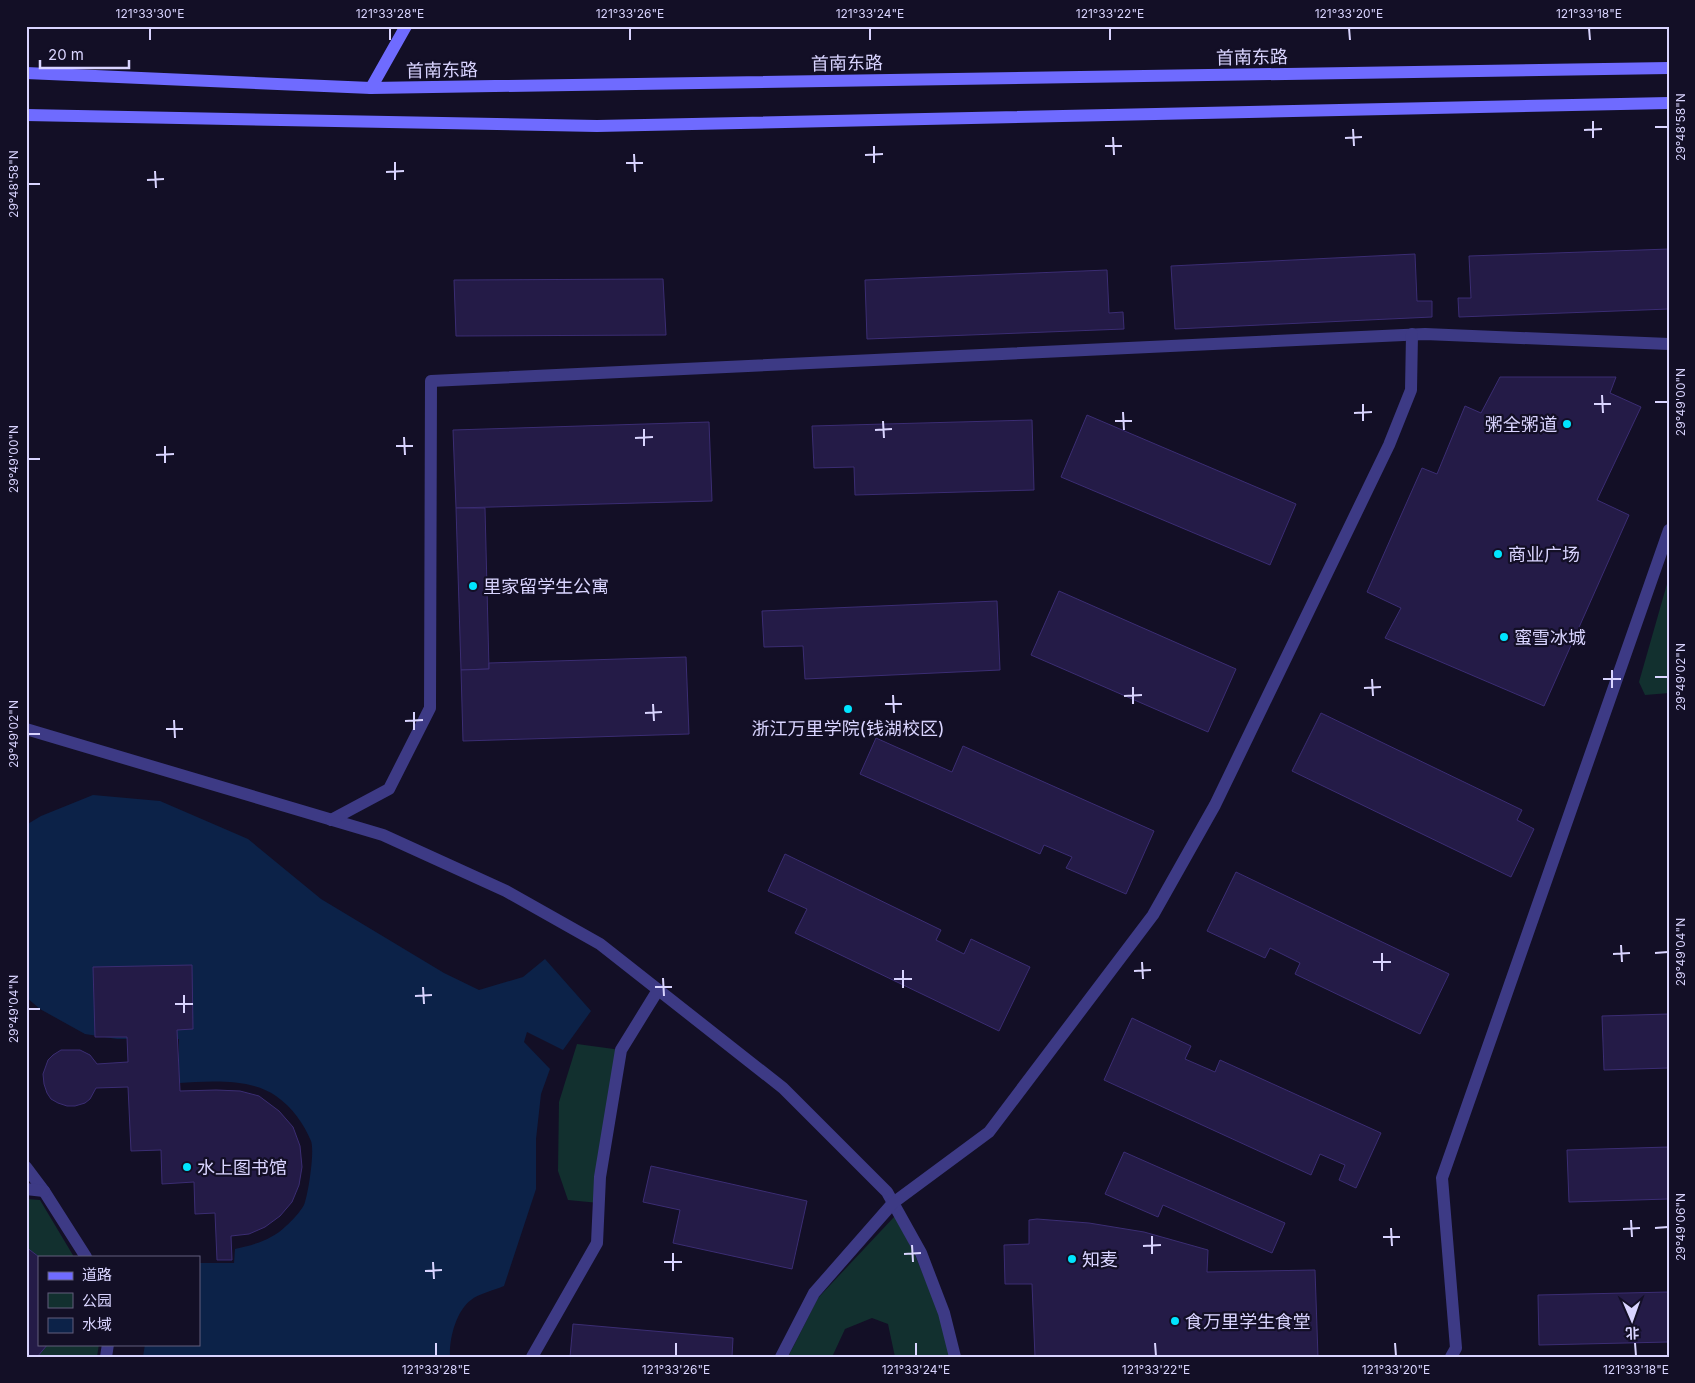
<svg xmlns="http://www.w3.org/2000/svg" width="1695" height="1383" font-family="Inter,'Noto Sans SC',sans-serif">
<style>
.green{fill:#12302f}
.water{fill:#0c2248}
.building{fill:#241b47;stroke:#3b2d73}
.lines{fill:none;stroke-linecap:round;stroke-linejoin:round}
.lane{stroke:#3d3a85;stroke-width:12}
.secondary{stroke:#6f6bff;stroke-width:12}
.ticks{fill:none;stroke:#d9d4ff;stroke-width:2}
.poi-dot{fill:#00e5ff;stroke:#130f26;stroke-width:2}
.labels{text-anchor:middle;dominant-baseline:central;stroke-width:4.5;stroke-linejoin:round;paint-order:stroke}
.street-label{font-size:18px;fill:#d9d4ff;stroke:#130f26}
.poi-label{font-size:18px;fill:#d9d4ff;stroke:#130f26;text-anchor:start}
.neatline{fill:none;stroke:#d9d4ff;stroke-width:2}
.ticks-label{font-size:12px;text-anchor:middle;fill:#d9d4ff}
</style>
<rect width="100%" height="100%" fill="#130f26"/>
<g class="green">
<polygon points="1669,577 1669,693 1645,695 1639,682"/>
<polygon points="577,1044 621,1050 599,1203 568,1200 558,1171 559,1102"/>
<polygon points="26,1199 40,1200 74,1257 39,1257 39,1344 99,1344 97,1357 26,1357"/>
<polygon points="895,1216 915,1255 940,1315 950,1357 895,1357 888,1324 872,1318 845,1329 832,1357 788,1357 818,1298"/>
</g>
<path class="water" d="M93,795l67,6 88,38 73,60 123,74 35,17 44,-13 22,-18 46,52 -28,39 -36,-18 -3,10 26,27 -9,25 -5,45v50l-32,97c-9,4 -26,8 -33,14 -15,11 -22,39 -21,57h-307l2,-13h54v-81h35l1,-14c18,-4 37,-9 51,-23 6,-5 14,-14 18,-21 4,-9 11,-54 7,-64 -7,-17 -19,-34 -35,-45 -25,-18 -67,-15 -97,-13v-44h-62l-32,-5 -45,-25 -14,-12v-172l15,-9z"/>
<g class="building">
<polygon points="1669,249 1669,309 1459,317 1458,298 1471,298 1469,256"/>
<polygon points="1415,254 1417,301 1432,301 1432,317 1175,329 1171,266"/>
<polygon points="1107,270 1109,313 1123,312 1124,329 867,339 865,280"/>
<polygon points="663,279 666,335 456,336 454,280"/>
<polygon points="1500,377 1616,377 1610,393 1641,407 1597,500 1629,515 1544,706 1385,638 1401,608 1367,592 1422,468 1437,474 1465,406 1481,413"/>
<polygon points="1087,415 1296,504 1270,565 1061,477"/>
<polygon points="1032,420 1034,490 855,495 854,467 814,468 812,426"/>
<polygon points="709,422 712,501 456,508 453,430"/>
<polygon points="456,508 485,508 489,669 461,670"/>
<polygon points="1059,591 1236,669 1208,732 1031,655"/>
<polygon points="997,601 1000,670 805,679 803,646 764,647 762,611"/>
<polygon points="686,657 689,734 463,741 461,670 489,669 489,663"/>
<polygon points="1321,713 1522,810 1517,820 1534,829 1511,877 1292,771"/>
<polygon points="876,738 952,772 963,746 1154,831 1126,894 1066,868 1072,857 1044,845 1040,854 860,774"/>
<polygon points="785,854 941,930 936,940 964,954 971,939 1030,967 999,1031 795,933 807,909 768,891"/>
<polygon points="1236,872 1449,974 1420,1034 1295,974 1300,963 1270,948 1265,958 1207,931"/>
<polygon points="192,965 193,1029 177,1030 180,1091 216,1090 240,1091 259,1096 279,1111 293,1127 300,1146 302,1167 299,1185 292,1202 280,1216 265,1227 249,1234 231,1236 232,1260 217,1260 215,1213 195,1214 194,1182 162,1184 161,1150 131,1151 128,1087 96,1088 90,1099 85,1103 75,1106 67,1106 58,1103 51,1099 47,1093 44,1084 43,1074 48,1060 53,1055 61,1050 80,1050 90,1055 97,1064 128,1062 127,1037 95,1037 93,967"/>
<polygon points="1669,1014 1669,1068 1604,1070 1602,1016"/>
<polygon points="1132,1018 1191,1046 1185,1059 1215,1072 1220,1060 1381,1133 1356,1188 1339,1180 1345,1165 1320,1154 1311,1175 1104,1080"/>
<polygon points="1669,1147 1669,1199 1569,1202 1567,1150"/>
<polygon points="1124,1152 1285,1223 1272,1253 1163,1205 1158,1217 1105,1194"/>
<polygon points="651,1166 807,1201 792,1269 673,1243 680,1210 643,1202"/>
<polygon points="1037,1219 1089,1223 1144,1232 1208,1250 1207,1272 1315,1270 1318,1357 1035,1357 1032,1284 1005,1284 1004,1245 1029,1244 1029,1220"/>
<polygon points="26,1247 39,1257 39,1344 48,1344 37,1357 26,1357"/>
<polygon points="1669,1292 1669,1342 1539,1345 1538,1295"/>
<polygon points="573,1324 733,1338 732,1357 570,1357"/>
</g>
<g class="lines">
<g class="lane">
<polyline points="26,729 383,835 506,891 600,944 783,1088 887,1192 921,1253 944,1313 955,1357"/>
<polyline points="331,820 389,789 430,708 431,381 1425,334 1669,344"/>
<polyline points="26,1167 44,1191 86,1257"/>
<polyline points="26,1189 44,1191"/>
<polyline points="106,1357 108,1344"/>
<polyline points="532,1357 597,1243 600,1177 621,1050 658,990"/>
<polyline points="781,1357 814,1293 893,1203 989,1132 1153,915 1215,805 1389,445 1411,390 1412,334"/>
<polyline points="1451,1357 1456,1348 1442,1178 1669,530"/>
</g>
<g class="secondary">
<polyline points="26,73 371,88 1669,68"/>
<polyline points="371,88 406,26"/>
<polyline points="26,115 597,126 1669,103"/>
</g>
</g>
<path class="ticks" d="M150,28v12M390,28v12M630,28v12M870,28v12M1110,28v12M1349,28l1,12M1589,28l1,12M1593,121v17M1655,127h13M1353,129l1,17M1584,130l18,-1M1113,137l1,18M1345,138l17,-1M874,146v17M1105,146h17M634,154l1,18M865,155l18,-1M395,162v18M626,163h17M155,171l1,17M386,172l18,-1M147,180l17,-1M28,184h12M1602,395l1,18M1655,402h13M1363,404v17M1594,404h17M1123,412l1,18M1354,413l18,-1M883,421l1,17M1115,421h17M644,429v17M875,430l17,-1M404,437l1,18M635,438l18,-1M165,446v17M396,446h17M156,455l18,-1M28,459h12M1612,670v18M1655,677h13M1372,679l1,17M1603,679h18M1133,687v17M1364,688l17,-1M893,695l1,18M1124,696l18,-1M653,704l1,17M885,704h17M414,712v18M645,713l17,-1M174,720l1,18M405,721l18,-1M166,729h17M28,734h12M1621,945l1,17M1382,953v18M1655,953l13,-1M1613,954l17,-1M1142,962l1,17M1373,962h18M903,970v18M1134,971l17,-1M663,978l1,18M894,979h18M423,987l1,17M655,987h17M184,995v18M415,996l17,-1M175,1004h18M28,1009h12M1631,1220l1,17M1391,1228l1,18M1655,1228l13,-1M1623,1229l17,-1M1152,1236v18M1383,1237h17M912,1245l1,17M1143,1246l18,-1M673,1253v18M904,1254l17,-1M433,1262l1,17M664,1262h18M425,1271l17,-1M436,1343v13M676,1343v13M916,1343v13M1155,1343l1,13M1395,1343l1,13M1635,1343l1,13"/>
<g class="poi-dot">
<circle cx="1567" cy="424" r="5"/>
<circle cx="1498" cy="554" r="5"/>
<circle cx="473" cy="586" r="5"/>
<circle cx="1504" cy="637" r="5"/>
<circle cx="848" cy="709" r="5"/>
<circle cx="187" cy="1167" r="5"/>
<circle cx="1072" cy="1259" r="5"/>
<circle cx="1175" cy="1321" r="5"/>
</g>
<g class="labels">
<g class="street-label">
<text transform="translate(1252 57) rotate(-1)">首南东路</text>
<text transform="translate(847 63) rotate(-1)">首南东路</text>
<text transform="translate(442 70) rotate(-1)">首南东路</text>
</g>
<g class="poi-label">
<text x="1557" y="424" text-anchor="end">粥全粥道</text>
<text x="1508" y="554">商业广场</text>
<text x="483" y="586">里家留学生公寓</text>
<text x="1514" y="637">蜜雪冰城</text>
<text x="848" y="728" text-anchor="middle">浙江万里学院(钱湖校区)</text>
<text x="197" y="1167">水上图书馆</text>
<text x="1082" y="1259">知麦</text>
<text x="1185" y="1321">食万里学生食堂</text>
</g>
</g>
<rect width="1695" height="1383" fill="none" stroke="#130f26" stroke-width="55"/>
<rect x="38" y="1256" width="162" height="90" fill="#130f26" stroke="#625e7d"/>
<rect x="48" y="1272" width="25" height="8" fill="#6f6bff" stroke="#625e7d"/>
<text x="82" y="1280" font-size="15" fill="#d9d4ff">道路</text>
<rect x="48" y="1293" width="25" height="15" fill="#12302f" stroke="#625e7d"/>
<text x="82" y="1306" font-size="15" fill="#d9d4ff">公园</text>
<rect x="48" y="1318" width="25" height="15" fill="#0c2248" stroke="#625e7d"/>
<text x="82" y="1330" font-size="15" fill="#d9d4ff">水域</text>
<g transform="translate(1632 1320) rotate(178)" stroke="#130f26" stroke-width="4" paint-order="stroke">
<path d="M0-4L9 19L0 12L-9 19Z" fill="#d9d4ff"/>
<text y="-8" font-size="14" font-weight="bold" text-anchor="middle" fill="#d9d4ff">北</text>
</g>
<path d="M40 60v8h89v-8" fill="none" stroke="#d9d4ff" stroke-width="2.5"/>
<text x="48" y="60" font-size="15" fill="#d9d4ff" stroke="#130f26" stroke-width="4" paint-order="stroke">20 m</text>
<rect x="28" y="28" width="1640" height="1328" class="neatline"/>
<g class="ticks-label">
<text x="150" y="18">121°33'30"E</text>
<text x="390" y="18">121°33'28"E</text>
<text x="630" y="18">121°33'26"E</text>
<text x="870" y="18">121°33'24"E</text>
<text x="1110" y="18">121°33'22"E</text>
<text x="1349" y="18">121°33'20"E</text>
<text x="1589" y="18">121°33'18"E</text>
<text transform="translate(1681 127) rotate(-90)" y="4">29°48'58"N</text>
<text transform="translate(14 184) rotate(-90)" y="4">29°48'58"N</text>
<text transform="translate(1681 402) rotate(-90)" y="4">29°49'00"N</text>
<text transform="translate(14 459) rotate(-90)" y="4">29°49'00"N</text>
<text transform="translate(1681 677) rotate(-90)" y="4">29°49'02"N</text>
<text transform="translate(14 734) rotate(-90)" y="4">29°49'02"N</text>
<text transform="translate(1681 952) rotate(-90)" y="4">29°49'04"N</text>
<text transform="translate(14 1009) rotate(-90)" y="4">29°49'04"N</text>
<text transform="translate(1681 1227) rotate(-90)" y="4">29°49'06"N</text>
<text x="436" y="1374">121°33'28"E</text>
<text x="676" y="1374">121°33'26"E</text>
<text x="916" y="1374">121°33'24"E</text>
<text x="1156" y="1374">121°33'22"E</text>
<text x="1396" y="1374">121°33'20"E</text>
<text x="1636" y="1374">121°33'18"E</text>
</g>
</svg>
